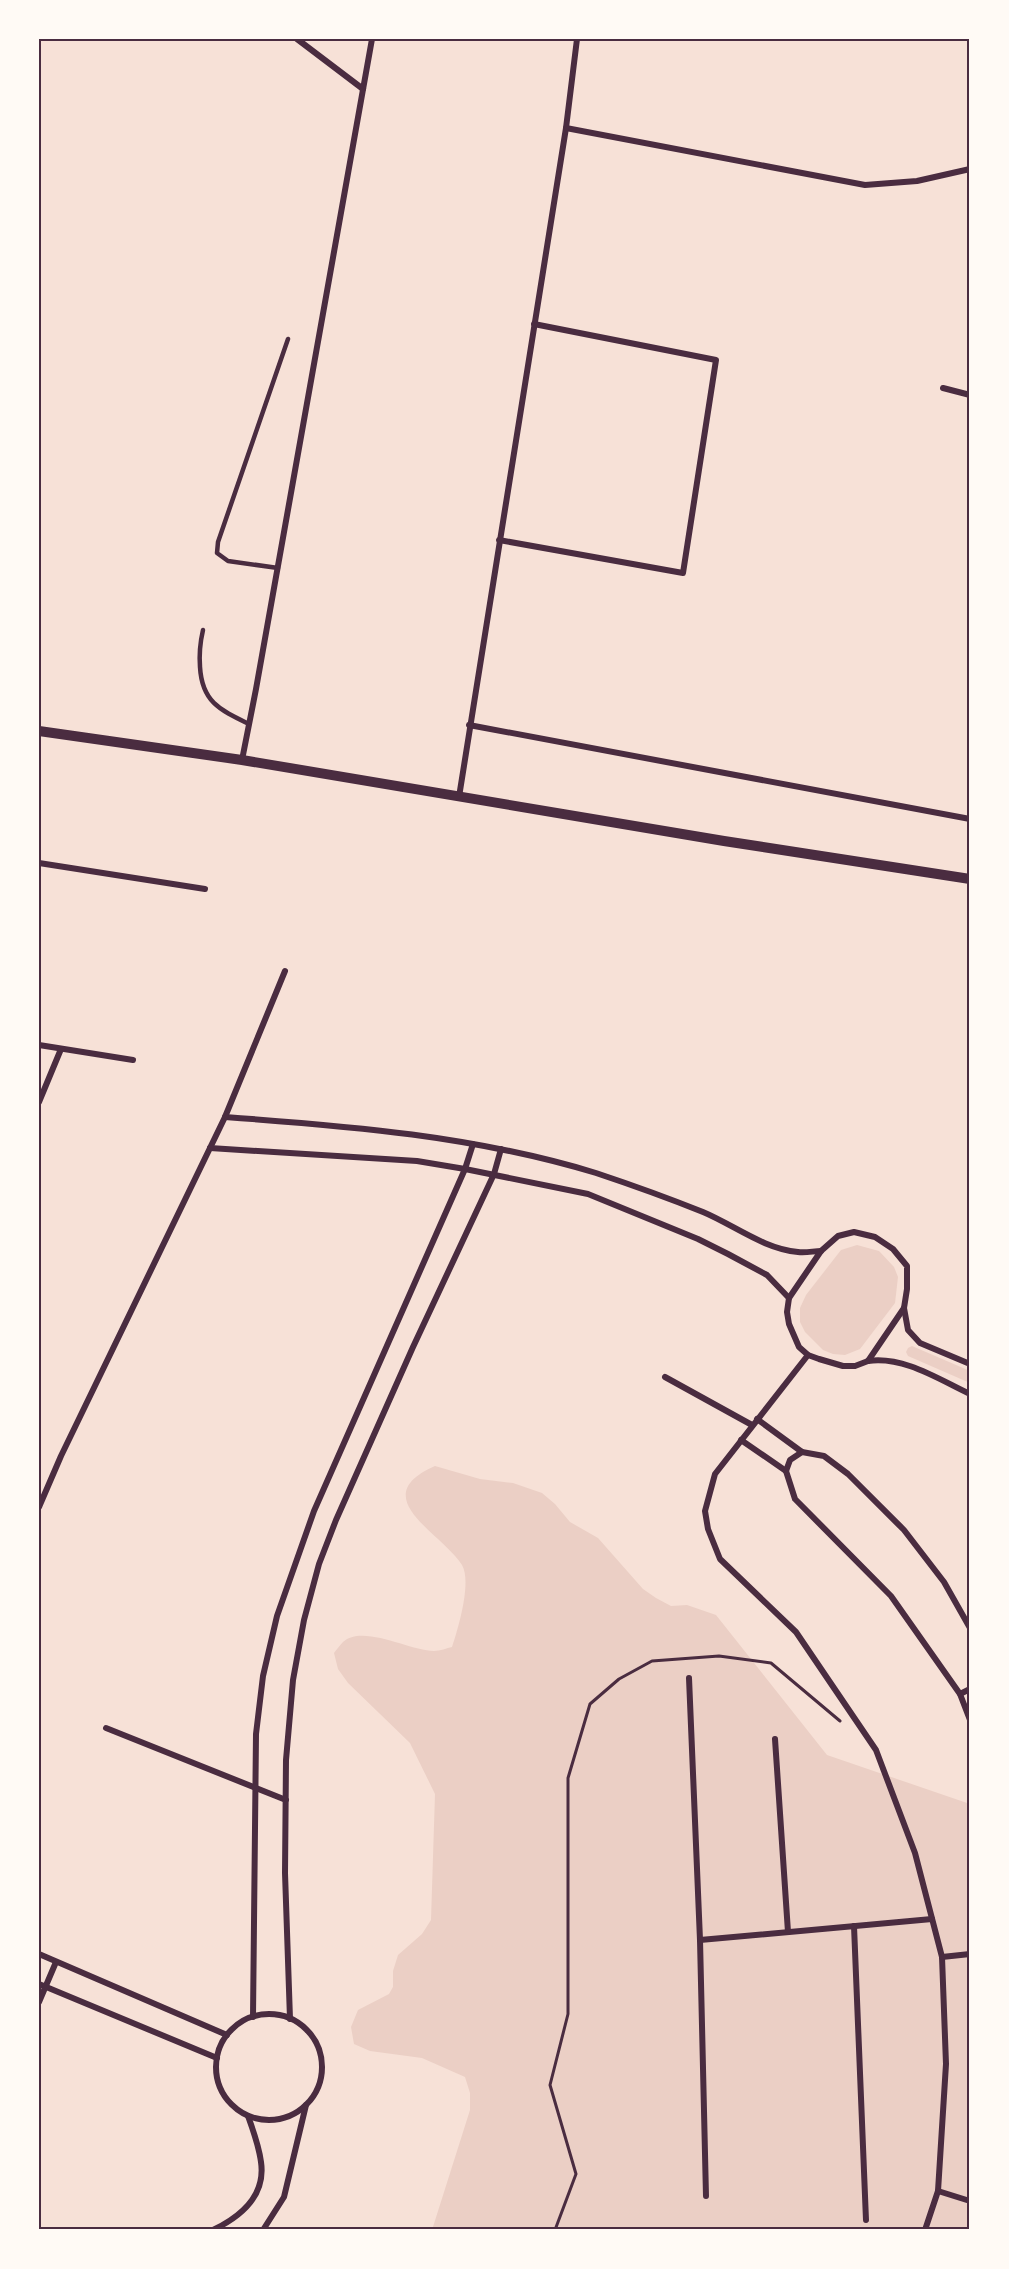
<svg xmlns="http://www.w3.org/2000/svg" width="1009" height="2269" font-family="'PT Sans Narrow',sans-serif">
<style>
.green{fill:#ebcfc5}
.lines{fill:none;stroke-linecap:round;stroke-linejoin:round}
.path{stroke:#4a2c40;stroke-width:3}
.service{stroke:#4a2c40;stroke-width:4.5}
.minor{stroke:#4a2c40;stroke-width:6}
.tertiary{stroke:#4a2c40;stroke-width:10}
.neatline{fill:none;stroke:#4a2c40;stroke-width:2}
</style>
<rect width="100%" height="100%" fill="#f7e1d7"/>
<g class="green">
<polygon points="857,1245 879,1251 894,1267 898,1277 895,1303 860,1349 845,1355 833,1354 823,1350 805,1332 800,1322 800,1308 806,1295 841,1250"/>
<polygon points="912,1346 970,1371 970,1383 908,1356 906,1352 908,1348"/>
<path d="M435,1466l45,13 33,4 29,10 13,11 15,18 28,16 45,51 13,9 15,8 16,-1 29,10 111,140 143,49v426h-538l38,-120v-17l-5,-16 -43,-19 -52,-7 -16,-7 -3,-17 7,-17 31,-16 4,-7v-16l5,-16 24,-21 9,-14 4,-126 -25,-51 -62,-60 -10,-14 -4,-16c3,-4 6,-8 9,-11 20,-18 67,9 91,9 6,0 13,-3 18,-4 6,-18 20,-65 10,-82 -20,-32 -98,-68 -27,-99z"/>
</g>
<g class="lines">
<polyline class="path" points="555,2230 576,2174 550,2085 568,2014 568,1778 590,1704 619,1679 652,1661 719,1656 771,1663 840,1721"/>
<g class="service">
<polyline points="278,568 228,561 217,553 218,542 288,339"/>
<path d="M203,630c-3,13 -4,24 -3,37 2,35 20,43 49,57"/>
</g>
<g class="minor">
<polyline points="297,39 363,89"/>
<polyline points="566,128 865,185 917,181 970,169"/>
<polyline points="943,388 970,395"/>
<polyline points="499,540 683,573 716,360 534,324"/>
<polyline points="469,725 970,819"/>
<polyline points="242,760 256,689 372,39"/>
<polyline points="459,797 566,128 577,39"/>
<polyline points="39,863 205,889"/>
<polyline points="39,1045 133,1060"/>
<polyline points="39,1102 61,1049"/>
<path d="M225,1117c125,9 250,19 371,56 36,12 72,25 107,39 31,13 61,37 95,40 8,1 16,-1 23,-1"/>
<polyline points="210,1148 417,1161 465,1169 588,1194 698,1239 728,1254 767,1275 789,1298"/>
<polygon points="854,1232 875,1237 893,1249 907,1266 907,1289 904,1308 868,1361 855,1366 843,1366 819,1359 808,1355 799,1347 789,1324 787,1312 789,1298 821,1251 838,1236"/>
<polyline points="904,1308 908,1330 920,1343 970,1364"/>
<polyline points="808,1355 715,1474 705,1511 708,1529 720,1559 796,1632 876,1750 915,1853 942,1957 946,2064 938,2191 925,2230"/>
<path d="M868,1361c36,-5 70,18 102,33"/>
<polyline points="665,1377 752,1425"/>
<polyline points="757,1419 802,1452 824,1456 848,1474 904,1530 944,1582 970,1628"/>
<polyline points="741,1440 786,1471"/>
<polyline points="802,1452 790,1460 786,1471 795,1499 891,1596 960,1694 970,1720"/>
<polyline points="39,1507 61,1456 225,1117 285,971"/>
<polyline points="689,1678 700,1940"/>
<polyline points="960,1694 970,1689"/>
<polyline points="106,1728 286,1800"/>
<polyline points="775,1739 788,1932"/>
<polyline points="854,1926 866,2220"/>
<polyline points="39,1954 227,2035"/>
<polyline points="942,1957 970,1954"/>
<polyline points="39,1984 217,2058"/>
<polyline points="39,2002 56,1962"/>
<circle cx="269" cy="2067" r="53"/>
<polyline points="253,2017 256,1734 263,1676 277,1616 314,1511 465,1169 473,1144"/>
<polyline points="290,2019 285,1873 286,1760 293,1680 304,1620 319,1564 336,1520 413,1347 494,1174 501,1149"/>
<polyline points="938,2191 970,2201"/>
<polyline points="706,2196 700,1940 932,1919"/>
<path d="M213,2230c27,-13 53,-34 48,-68 -2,-16 -8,-32 -13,-46"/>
<polyline points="263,2230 284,2197 306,2105"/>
</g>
<polyline class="tertiary" points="39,731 242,760 724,841 970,879"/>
</g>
<rect width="1009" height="2269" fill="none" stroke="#fffaf5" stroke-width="81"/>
<rect x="40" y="40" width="928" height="2188" class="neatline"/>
</svg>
